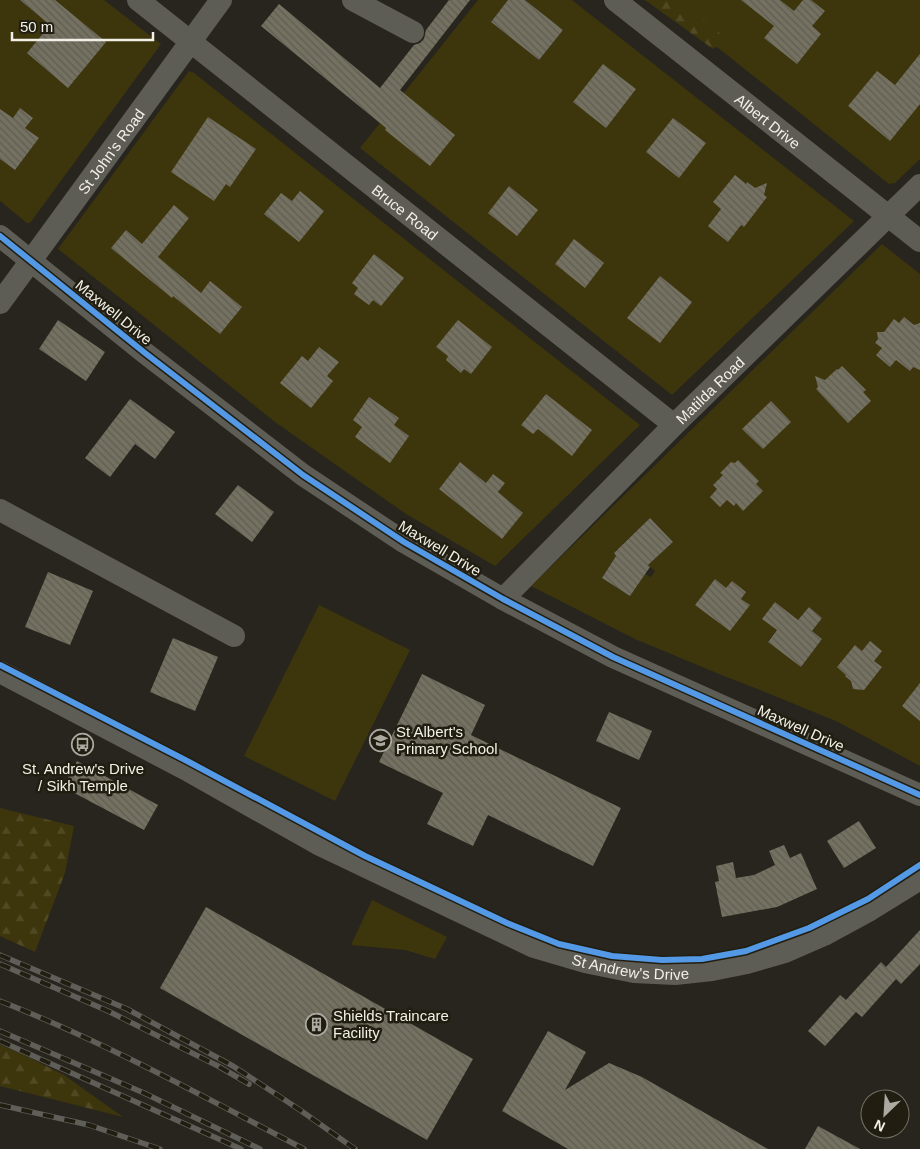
<svg xmlns="http://www.w3.org/2000/svg" width="920" height="1149" font-family="Helvetica,sans-serif">
<style>
.green{fill:#3d350c;fill-rule:evenodd}
.forest{fill:url(#forest-firs)}
.building{fill:url(#building-back-hatch)}
.lines{fill:none;stroke-linecap:round;stroke-linejoin:round}
.minor{stroke:#5d5c55;stroke-width:22}
.rail-casing{stroke:#5f5e59;stroke-width:5.5}
.rail{stroke:#211e11;stroke-width:4;stroke-dasharray:11;stroke-linecap:butt}
.cycleway-casing{stroke:#211e11;stroke-width:9}
.cycleway{stroke:#5399e6;stroke-width:6}
.labels{text-anchor:middle;dominant-baseline:central;stroke-width:5;stroke-linejoin:round;paint-order:stroke}
.street-label{font-size:15px;fill:#f2f0e7;stroke:#211e11}
.poi-label{font-size:15px;fill:#f2f0e7;stroke:#211e11;text-anchor:start}
</style>
<defs>
<pattern id="forest-firs" width="22" height="20" patternUnits="userSpaceOnUse" patternTransform="scale(1.25)"><rect width="22" height="20" fill="#3d350c"/><path d="M5 1l3.5 6h-7zM16 11l3.5 6h-7z" fill="#504924"/></pattern>
<pattern id="building-back-hatch" width="6" height="6" patternUnits="userSpaceOnUse" patternTransform="scale(1.25)"><rect width="6" height="6" fill="#757161"/><path d="M-1 5l2 2M0 0l6 6M5-1l2 2" fill="none" stroke="#5f5c53"/></pattern>
</defs>
<rect width="100%" height="100%" fill="#27251e"/>
<g class="green">
<polygon points="0,0 20,0 39,16 52,0 104,0 161,44 30,223 27,223 0,201 0,159 15,170 39,138 25,128 32,117 20,109 13,118 0,109"/>
<polygon points="478,0 508,0 491,22 539,60 563,30 525,0 572,0 854,221 672,395 360,148"/>
<polygon points="658,0 920,0 920,159 895,183 889,184"/>
<path d="M189,71l5,2 446,352 -145,141 -89,-52 -131,-92 -122,-98 -95,-75zM546,394l45,37 -53,-2 -5,5 -12,-9zM460,462l26,21 7,-9 11,9 -6,9 25,21 -21,26 -63,-50z"/>
<path d="M882,244l38,30v492l-82,-44 -73,-30 -46,-18 -84,-35 -104,-53zM650,518l23,24 -25,23 7,6 -4,6 -6,-3 -15,22 -28,-18 14,-22 -2,-3 2,-3 4,-1 3,-5zM809,607l13,11 -10,13 10,8 -21,28 -33,-26 9,-11 21,-10z"/>
<polygon points="319,605 410,650 335,801 244,756"/>
<polygon points="372,900 447,937 435,959 405,950 351,945"/>
</g>
<g class="forest">
<polygon points="645,0 679,0 727,39 713,49"/>
<polygon points="0,808 74,826 65,873 35,952 0,936"/>
<polygon points="0,1045 20,1053 64,1075 123,1117 0,1086"/>
</g>
<g class="building">
<polygon points="20,0 55,0 106,42 68,88 27,53 50,25"/>
<polygon points="449,0 470,0 400,90 455,135 430,166 385,130 386,128 261,26 279,4 380,88 414,45 420,43 424,39 426,30"/>
<polygon points="508,0 525,0 563,30 539,60 491,22"/>
<polygon points="741,0 780,0 794,11 803,0 811,0 825,11 812,26 821,34 797,64 764,38 774,26"/>
<polygon points="920,54 920,104 890,141 848,106 877,71 895,85"/>
<polygon points="603,64 636,89 606,128 573,102"/>
<polygon points="20,108 33,118 25,128 39,138 15,170 0,159 0,109 13,118"/>
<polygon points="208,117 256,149 230,187 226,184 214,201 171,172"/>
<polygon points="673,118 706,143 679,178 646,152"/>
<polygon points="735,175 746,184 747,182 755,188 767,183 764,195 767,197 744,227 741,225 728,242 708,226 721,209 713,202"/>
<polygon points="509,186 538,210 517,236 488,213"/>
<polygon points="300,191 324,211 299,242 264,214 281,193 292,201"/>
<polygon points="174,205 189,218 158,257 201,293 210,281 242,307 220,334 173,296 172,298 111,248 126,230 142,244"/>
<polygon points="574,239 604,263 585,288 555,264"/>
<polygon points="374,254 404,278 381,306 373,300 369,305 354,294 358,288 352,283"/>
<polygon points="660,276 692,302 660,343 627,318"/>
<polygon points="904,317 914,325 920,323 920,370 913,367 910,371 896,360 890,367 876,355 882,348 875,343 878,339 877,332 884,332 894,319 899,323"/>
<polygon points="58,320 105,352 86,381 39,349"/>
<polygon points="458,320 492,347 471,374 464,369 461,373 446,360 448,356 436,347"/>
<polygon points="319,347 339,362 327,376 333,381 311,408 280,383 302,356 308,361"/>
<polygon points="842,366 866,390 863,392 871,401 848,423 816,389 818,387 815,376 825,380 837,369 838,370"/>
<polygon points="546,394 592,430 572,456 538,429 533,434 521,425"/>
<polygon points="369,397 399,418 394,425 409,436 390,463 355,437 362,427 353,420"/>
<polygon points="130,399 175,432 155,459 135,444 110,477 85,458"/>
<polygon points="771,401 791,422 763,449 742,429"/>
<polygon points="738,460 759,481 756,484 763,491 743,511 736,503 734,506 727,500 720,507 710,497 717,489 713,485 723,475 720,473 731,462 735,463"/>
<polygon points="460,462 486,483 493,474 505,483 498,492 523,513 502,539 439,489"/>
<polygon points="238,485 274,512 252,542 215,514"/>
<polygon points="650,518 673,542 648,565 650,567 630,596 602,578 616,556 614,553"/>
<polygon points="48,572 93,591 70,645 25,627"/>
<polygon points="715,579 726,588 732,581 746,592 741,599 750,605 730,631 695,605"/>
<polygon points="775,602 798,620 809,607 822,618 812,631 822,639 801,667 768,642 777,630 762,619"/>
<polygon points="173,638 218,657 195,711 150,692"/>
<polygon points="870,641 882,651 874,661 882,667 864,690 853,689 851,681 845,676 846,675 837,667 855,645 862,651"/>
<polygon points="422,674 485,705 471,735 621,808 593,866 488,815 473,846 427,824 443,793 379,762"/>
<polygon points="920,683 920,721 902,706"/>
<polygon points="609,712 652,731 639,760 596,741"/>
<polygon points="77,761 158,805 144,830 63,787"/>
<polygon points="859,821 876,848 844,868 827,841"/>
<polygon points="784,845 790,858 801,853 817,889 777,907 722,917 715,882 719,881 716,866 733,862 736,878 754,875 775,865 769,851"/>
<polygon points="206,907 473,1059 427,1140 160,988"/>
<polygon points="920,930 920,964 901,984 896,979 862,1017 856,1012 825,1046 808,1031 840,995 846,1000 881,962 886,967"/>
<polygon points="548,1031 586,1052 565,1090 609,1063 642,1077 768,1149 568,1149 502,1111"/>
<polygon points="818,1126 860,1149 805,1149"/>
</g>
<g class="lines">
<g class="minor">
<path id="s1" d="M138,0l536,425"/>
<polyline points="353,0 413,32"/>
<path id="s2" d="M615,0l305,241"/>
<polyline points="0,236 145,353 303,475 404,542 503,599 613,657 920,795"/>
<path id="s3" d="M0,303l221,-303"/>
<polyline points="0,510 234,636"/>
<path id="s4" d="M503,599l171,-174 246,-240"/>
<path id="s5" d="M0,672l185,97 133,75 216,103 51,15 49,10 41,2 37,-4 35,-7 38,-11 39,-17 46,-25 50,-31"/>
</g>
<defs>
<g id="rail">
<polyline points="0,955 127,1009 233,1066 300,1110 355,1149"/>
<polyline points="0,964 108,1011 218,1066 249,1084"/>
<path d="M0,1001c105,41 204,96 304,148"/>
<polyline points="0,1031 144,1093 260,1149"/>
<polyline points="0,1041 241,1149"/>
<polyline points="0,1105 89,1125 160,1149"/>
</g>
</defs>
<use href="#rail" class="rail-casing"/>
<use href="#rail" class="rail"/>
<defs>
<g id="cycleway">
<polyline points="0,236 145,353 303,475 404,542 503,599 613,657 920,795"/>
<polyline points="0,665 189,762 365,856 399,872 507,923 559,944 612,956 662,960 702,959 746,951 809,928 868,899 920,865"/>
</g>
</defs>
<use href="#cycleway" class="cycleway-casing"/>
<use href="#cycleway" class="cycleway"/>
</g>
<defs>
<symbol id="school-ring" viewBox="-11 -11 22 22"><circle r="9.5" fill="#211e11" stroke="#aba9a1" stroke-width="1.5"/><path d="M0-5L7-2L0 1L-7-2ZM-4 1L0 2.5L4 1V4Q0 6-4 4Z" fill="#aba9a1"/></symbol>
<symbol id="bus-ring" viewBox="-11 -11 22 22"><circle r="9.5" fill="#211e11" stroke="#aba9a1" stroke-width="1.5"/><path d="M-5-6H5V4H4V6H2V4H-2V6H-4V4H-5ZM-3.5-4V0h7V-4ZM-3.5 1.2v1.5H-2V1.2ZM2 1.2v1.5H3.5V1.2Z" fill="#aba9a1"/></symbol>
<symbol id="building-ring" viewBox="-11 -11 22 22"><circle r="9.5" fill="#211e11" stroke="#aba9a1" stroke-width="1.5"/><path d="M-4-6H4V6H1V3H-1V6H-4ZM-2.5-4.3h1.7v1.8h-1.7ZM.8-4.3h1.7v1.8H.8ZM-2.5-1h1.7V.8h-1.7ZM.8-1h1.7V.8H.8Z" fill="#aba9a1"/></symbol>
</defs>
<g fill-rule="evenodd">
<use href="#school-ring" x="368" y="728" width="25" height="25"/>
<use href="#bus-ring" x="70" y="732" width="25" height="25"/>
<use href="#building-ring" x="304" y="1012" width="25" height="25"/>
</g>
<g class="labels">
<g class="street-label">
<text stroke="none"><textPath href="#s2" startOffset="195">Albert Drive</textPath></text>
<text stroke="none"><textPath href="#s3" startOffset="188">St John's Road</textPath></text>
<text stroke="none"><textPath href="#s1" startOffset="341">Bruce Road</textPath></text>
<text transform="translate(114 312) rotate(39)">Maxwell Drive</text>
<text stroke="none"><textPath href="#s4" startOffset="294">Matilda Road</textPath></text>
<text transform="translate(440 548) rotate(31)">Maxwell Drive</text>
<text transform="translate(801 728) rotate(24)">Maxwell Drive</text>
<text stroke="none"><textPath href="#s5" startOffset="700">St Andrew's Drive</textPath></text>
</g>
<g class="poi-label">
<text x="396" y="731">St Albert's<tspan x="396" dy="17">Primary School</tspan></text>
<text x="83" y="768" text-anchor="middle">St. Andrew's Drive<tspan x="83" dy="17">/ Sikh Temple</tspan></text>
<text x="333" y="1015">Shields Traincare<tspan x="333" dy="17">Facility</tspan></text>
</g>
</g>
<g transform="translate(885 1114) rotate(205)"><circle r="24" fill="#211e11" stroke="#757267"/>
<path d="M0-4L9 19L0 12L-9 19Z" fill="#aba9a1"/>
<text y="-8" font-size="14" font-weight="bold" text-anchor="middle" fill="#f2f0e7">N</text>
</g>
<path d="M12 32v8h141v-8" fill="none" stroke="#f2f0e7" stroke-width="2.5"/>
<text x="20" y="32" font-size="15" fill="#f2f0e7" stroke="#211e11" stroke-width="4" paint-order="stroke">50 m</text>
</svg>
